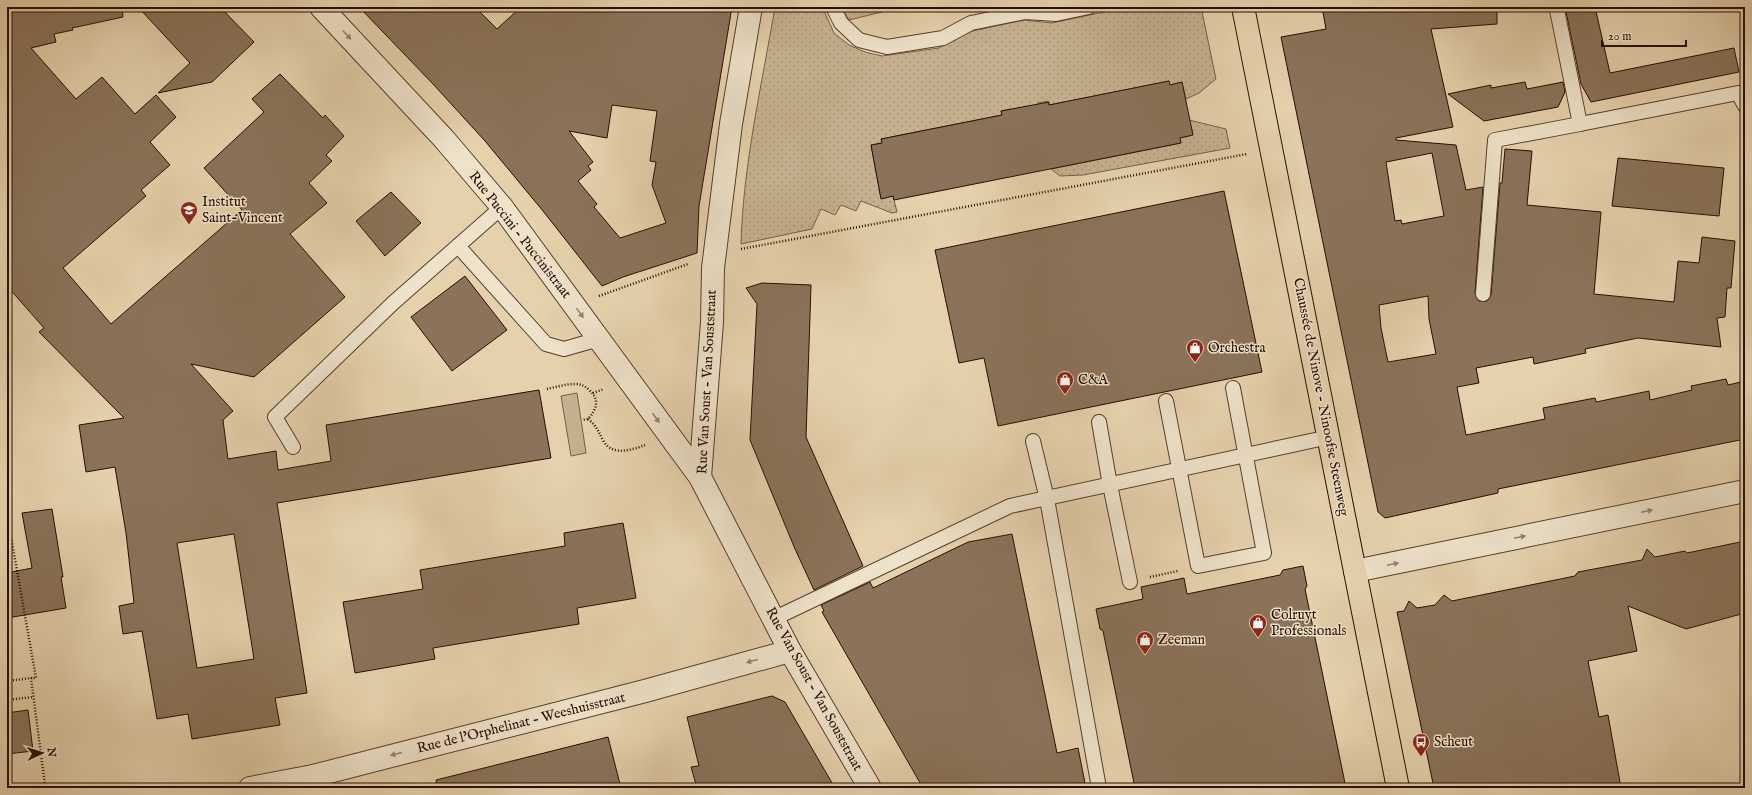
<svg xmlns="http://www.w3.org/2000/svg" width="1752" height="795" font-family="'IM FELL English',serif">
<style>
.grass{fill:#c5b190;stroke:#765f48}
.garden{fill:url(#garden-dots);stroke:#765f48}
.building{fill:#8a735a;stroke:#280d01;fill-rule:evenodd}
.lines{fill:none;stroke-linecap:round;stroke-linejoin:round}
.lane-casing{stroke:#573e2c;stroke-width:16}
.street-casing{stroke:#573e2c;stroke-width:24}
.primary-casing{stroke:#280d01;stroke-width:24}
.path{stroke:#280d01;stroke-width:2.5;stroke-dasharray:1 2;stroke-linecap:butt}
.lane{stroke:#eee2ca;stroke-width:14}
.street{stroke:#eee2ca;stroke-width:22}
.primary{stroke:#e5d2ad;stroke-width:22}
.oneway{fill:#958270}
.labels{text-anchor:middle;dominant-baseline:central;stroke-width:3;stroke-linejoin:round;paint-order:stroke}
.poi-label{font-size:14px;fill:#280d01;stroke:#eee2ca;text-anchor:start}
.street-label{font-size:14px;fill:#280d01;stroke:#eee2ca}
</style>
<defs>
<pattern id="garden-dots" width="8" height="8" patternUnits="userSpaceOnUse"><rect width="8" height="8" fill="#c5b190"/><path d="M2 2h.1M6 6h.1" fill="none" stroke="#a9977a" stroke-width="1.8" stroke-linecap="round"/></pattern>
</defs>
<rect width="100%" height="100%" fill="#e5d2ad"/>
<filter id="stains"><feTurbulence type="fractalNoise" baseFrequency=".005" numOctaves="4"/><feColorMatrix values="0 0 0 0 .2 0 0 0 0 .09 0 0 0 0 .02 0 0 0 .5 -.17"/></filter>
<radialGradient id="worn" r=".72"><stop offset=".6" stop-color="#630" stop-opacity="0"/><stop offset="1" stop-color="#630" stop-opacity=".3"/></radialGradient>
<polygon class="grass" points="577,393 586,453 571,456 561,396"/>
<g class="garden">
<path d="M775,7h47l12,26 15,12 16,7 17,4 57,-8 29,-16 56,-12 28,3 75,-16h74l15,72 -17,14 -13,6 -4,-17 -12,3 -1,-4 -120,24 -1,-4 -10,2v5l-26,5 -1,-4 -10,2 1,4 -121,24 1,4 -11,2 10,53 12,-2 4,16 -5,1 -31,-12 -5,10 -15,-6 -6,10 -14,-6 -9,20 -71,15c2,-79 21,-160 34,-237z"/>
<polygon points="841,7 889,7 890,10 849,20"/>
<polygon points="1189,120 1226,129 1230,148 1083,175 1060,176 1051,169 1181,143 1180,138 1193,135"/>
</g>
<g class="building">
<path d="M7,7h115l1,10 -51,11 1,2 -19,4 2,8 -25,6 45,51 26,-22 33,37 21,-19 20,22 -26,25 20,23 -29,25 5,6 -83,72 48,56 131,-114 -38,-42 60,-56 -12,-13 28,-25 43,44 2,-3 19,21 -18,19 6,6 -23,22 18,20 -37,31 55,63 -91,80 -63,-13 42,47 -10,9 5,39 48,-8 2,19 53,-9 -5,-36 213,-35 12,68 -274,45 30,190 -32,5 5,27 -88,14 -4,-25 -31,5 -15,-88 -19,3 -4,-28 15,-3 -8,-70 -11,-66 -29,5 -7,-47 45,-7 -85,-86 5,-4 -37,-42zM234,534l20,125 -57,9 -20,-125z"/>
<polygon points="138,7 220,7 254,42 212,82 158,93 190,63"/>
<path d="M359,7h116l22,22 24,-22h211l-33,199 -2,47 -74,24 -21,9 -59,-75 -58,-70 -52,-57zM612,105l45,6 -7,50 6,1 -4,23 14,38 -46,15 -26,-31 3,-3 -19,-23 13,-11 -3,-4 5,-4 -24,-31 38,7z"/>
<path d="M1322,7h175v17l-66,5 22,98 -57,11v2l60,5 10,45 17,-3 -8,106 4,8h8l4,-6 9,-112h2l3,-34 27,2 -5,54 74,7 -7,82 80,8 4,-41 21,2 3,-26 33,4 -4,47h-4l-2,29 -8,1 4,29 -83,-9 -53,11 1,4 -52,11 -1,-7 -57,11 3,15 -22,4 9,48 79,-16 -2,-11 52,-10 1,4 53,-11 1,9 42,-10 -1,-4 35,-7 2,6 17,-4v58l-247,50v4l-113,25 -7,-6 -97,-475 45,-8zM1432,153l12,63 -42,8 -1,-4 -6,1 -9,-59zM1428,296l1,23 7,35 -48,8 -7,-34 -2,-23z"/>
<polygon points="1565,7 1595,7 1610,73 1734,48 1739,72 1591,102 1581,84"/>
<polygon points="1169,81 1170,85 1182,82 1193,135 1180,138 1181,143 894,200 893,196 881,199 871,145 882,143 881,139 1002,115 1001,111 1049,102 1049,105"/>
<polygon points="1525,82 1527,89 1563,82 1565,92 1558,107 1484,121 1448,94 1491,85 1491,88"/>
<polygon points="1618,158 1724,168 1719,216 1612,206"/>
<polygon points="1224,191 1262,372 998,426 984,358 959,363 935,250"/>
<polygon points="391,192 421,223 385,256 356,221"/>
<polygon points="465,276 507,330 452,371 411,317"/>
<polygon points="762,283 811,285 806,437 863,566 814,590 795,549 750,440 757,304 746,288"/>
<polygon points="52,509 63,577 61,577 66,608 7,618 7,573 32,568 22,513"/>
<polygon points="623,523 636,598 577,608 579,624 433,648 435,659 355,673 343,602 423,589 420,570 565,546 564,533"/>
<polygon points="1012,534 1057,753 1078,748 1086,788 923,788 822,612 824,611 821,605 870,582 873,588 968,542"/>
<polygon points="1745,541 1745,613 1686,629 1628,606 1637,651 1588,661 1599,717 1608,715 1621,788 1434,788 1397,612 1404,611 1409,601 1417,608 1435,605 1444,595 1452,601 1575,576 1578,572 1642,560 1647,549 1655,557 1685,551 1687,553"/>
<polygon points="1303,566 1307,586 1305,589 1346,788 1135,788 1103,631 1100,629 1096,609 1143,599 1141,587 1184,578 1187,594 1280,575 1283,570"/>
<polygon points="772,696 785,702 835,788 697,788 691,767 699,766 687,717"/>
<polygon points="28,710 33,751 7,754 7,713"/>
<polygon points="608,737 621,788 437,788 436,780"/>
</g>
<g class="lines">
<defs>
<g id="lane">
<polyline points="833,7 841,23 859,40 887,47 943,38 971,23 1025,12 1056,14 1089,7"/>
<polyline points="1557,10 1580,124 1738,93 1745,106"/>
<polyline points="458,246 546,344 564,349 599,339"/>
<polyline points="1483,294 1495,140 1580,124"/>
<polyline points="1166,401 1198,566 1264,553 1233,388"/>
<polyline points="1099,422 1110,485 1130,582"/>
<polyline points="1033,441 1047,499 1099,788"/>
<polyline points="293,447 275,417 393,303 502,207"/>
<polyline points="773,619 1010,506 1329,437"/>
</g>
<g id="street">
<polyline points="321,7 444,139 502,207 700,477 790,651 870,788"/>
<polyline points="700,477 712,322 713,268 731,124 751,7"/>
<polyline points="1355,571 1745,491"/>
<polyline points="250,788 313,776 645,691 790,651"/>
</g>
<polyline id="primary" points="1243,7 1398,788"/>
</defs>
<use href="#lane" class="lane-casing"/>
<use href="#street" class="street-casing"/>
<use href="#primary" class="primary-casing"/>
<g class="path">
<polyline points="741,249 1247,154"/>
<polyline points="599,296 688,264"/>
<path d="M547,389c9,-2 19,-5 28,-5 6,0 10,2 14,6 11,9 8,19 -1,29l-6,1"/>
<polyline points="593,393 604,389"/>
<path d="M588,419c9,7 11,14 16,23 9,14 28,8 41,3"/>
<polyline points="7,514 36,678 31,678"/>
<polyline points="1150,577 1178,571"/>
<polyline points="7,681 31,678 45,785"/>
<polyline points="7,700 33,697"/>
</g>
<use href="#lane" class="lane"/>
<use href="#street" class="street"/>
<use href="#primary" class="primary"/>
</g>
<defs><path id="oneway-solid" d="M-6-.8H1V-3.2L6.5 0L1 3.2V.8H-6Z"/></defs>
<g class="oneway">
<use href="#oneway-solid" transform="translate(347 35) rotate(47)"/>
<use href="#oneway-solid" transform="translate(580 313) rotate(54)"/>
<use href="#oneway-solid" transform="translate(656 418) rotate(54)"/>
<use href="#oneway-solid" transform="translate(1647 511) rotate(-12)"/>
<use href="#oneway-solid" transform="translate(1520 537) rotate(-12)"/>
<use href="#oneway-solid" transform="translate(1393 564) rotate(-12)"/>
<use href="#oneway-solid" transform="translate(752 661) rotate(165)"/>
<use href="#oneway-solid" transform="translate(396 754) rotate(166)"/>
</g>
<defs>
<symbol id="school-pin" viewBox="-11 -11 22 30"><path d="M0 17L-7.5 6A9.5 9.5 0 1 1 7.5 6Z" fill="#8f2418" stroke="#eee2ca"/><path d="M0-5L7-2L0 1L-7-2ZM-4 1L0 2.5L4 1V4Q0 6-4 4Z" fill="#fff"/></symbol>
<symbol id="shop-pin" viewBox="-11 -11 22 30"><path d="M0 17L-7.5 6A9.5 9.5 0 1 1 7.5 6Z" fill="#8f2418" stroke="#eee2ca"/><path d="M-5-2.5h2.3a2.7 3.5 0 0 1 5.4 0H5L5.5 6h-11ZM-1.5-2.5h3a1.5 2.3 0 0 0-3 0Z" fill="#fff"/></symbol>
<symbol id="bus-pin" viewBox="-11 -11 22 30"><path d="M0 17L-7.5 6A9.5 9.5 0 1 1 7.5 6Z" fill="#8f2418" stroke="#eee2ca"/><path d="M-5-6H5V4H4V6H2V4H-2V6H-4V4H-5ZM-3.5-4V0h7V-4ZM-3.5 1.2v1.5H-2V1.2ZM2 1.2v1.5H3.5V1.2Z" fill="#fff"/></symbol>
</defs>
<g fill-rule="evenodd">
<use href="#school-pin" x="179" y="200" width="20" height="27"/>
<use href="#shop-pin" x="1185" y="338" width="20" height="27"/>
<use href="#shop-pin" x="1055" y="370" width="20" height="27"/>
<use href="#shop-pin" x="1248" y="613" width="20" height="27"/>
<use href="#shop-pin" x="1135" y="630" width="20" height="27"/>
<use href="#bus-pin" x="1411" y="732" width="20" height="27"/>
</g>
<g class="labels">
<g class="poi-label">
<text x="202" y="202">Institut<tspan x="202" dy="16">Saint-Vincent</tspan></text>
<text x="1208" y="348">Orchestra</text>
<text x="1078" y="380">C&amp;A</text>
<text x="1271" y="615">Colruyt<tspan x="1271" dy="16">Professionals</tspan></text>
<text x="1158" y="640">Zeeman</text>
<text x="1434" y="742">Scheut</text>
</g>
<g class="street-label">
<text transform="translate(520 235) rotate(52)">Rue Puccini - Puccinistraat</text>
<text transform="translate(707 382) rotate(-87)">Rue Van Soust - Van Souststraat</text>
<text transform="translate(1321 397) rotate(79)">Chaussée de Ninove - Ninoofse Steenweg</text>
<text transform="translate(814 689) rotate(61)">Rue Van Soust - Van Souststraat</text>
<text transform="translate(521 723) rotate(-14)">Rue de l'Orphelinat - Weeshuisstraat</text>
</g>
</g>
<rect width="1752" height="795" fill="none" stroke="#e5d2ad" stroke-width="24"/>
<rect x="8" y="8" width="1736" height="779" fill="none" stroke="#280d01" stroke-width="2"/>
<rect x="12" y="12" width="1728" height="771" fill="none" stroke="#280d01"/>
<g transform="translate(42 753) rotate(86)" stroke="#eee2ca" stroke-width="3" paint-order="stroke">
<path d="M0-3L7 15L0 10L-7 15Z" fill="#280d01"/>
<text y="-6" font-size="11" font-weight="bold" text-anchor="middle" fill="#280d01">N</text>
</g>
<path d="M1602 40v6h84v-6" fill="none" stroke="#280d01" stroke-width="2"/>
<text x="1608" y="40" font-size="12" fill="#280d01" stroke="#eee2ca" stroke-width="3" paint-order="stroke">20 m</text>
<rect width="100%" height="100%" filter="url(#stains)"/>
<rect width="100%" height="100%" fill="url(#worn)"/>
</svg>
